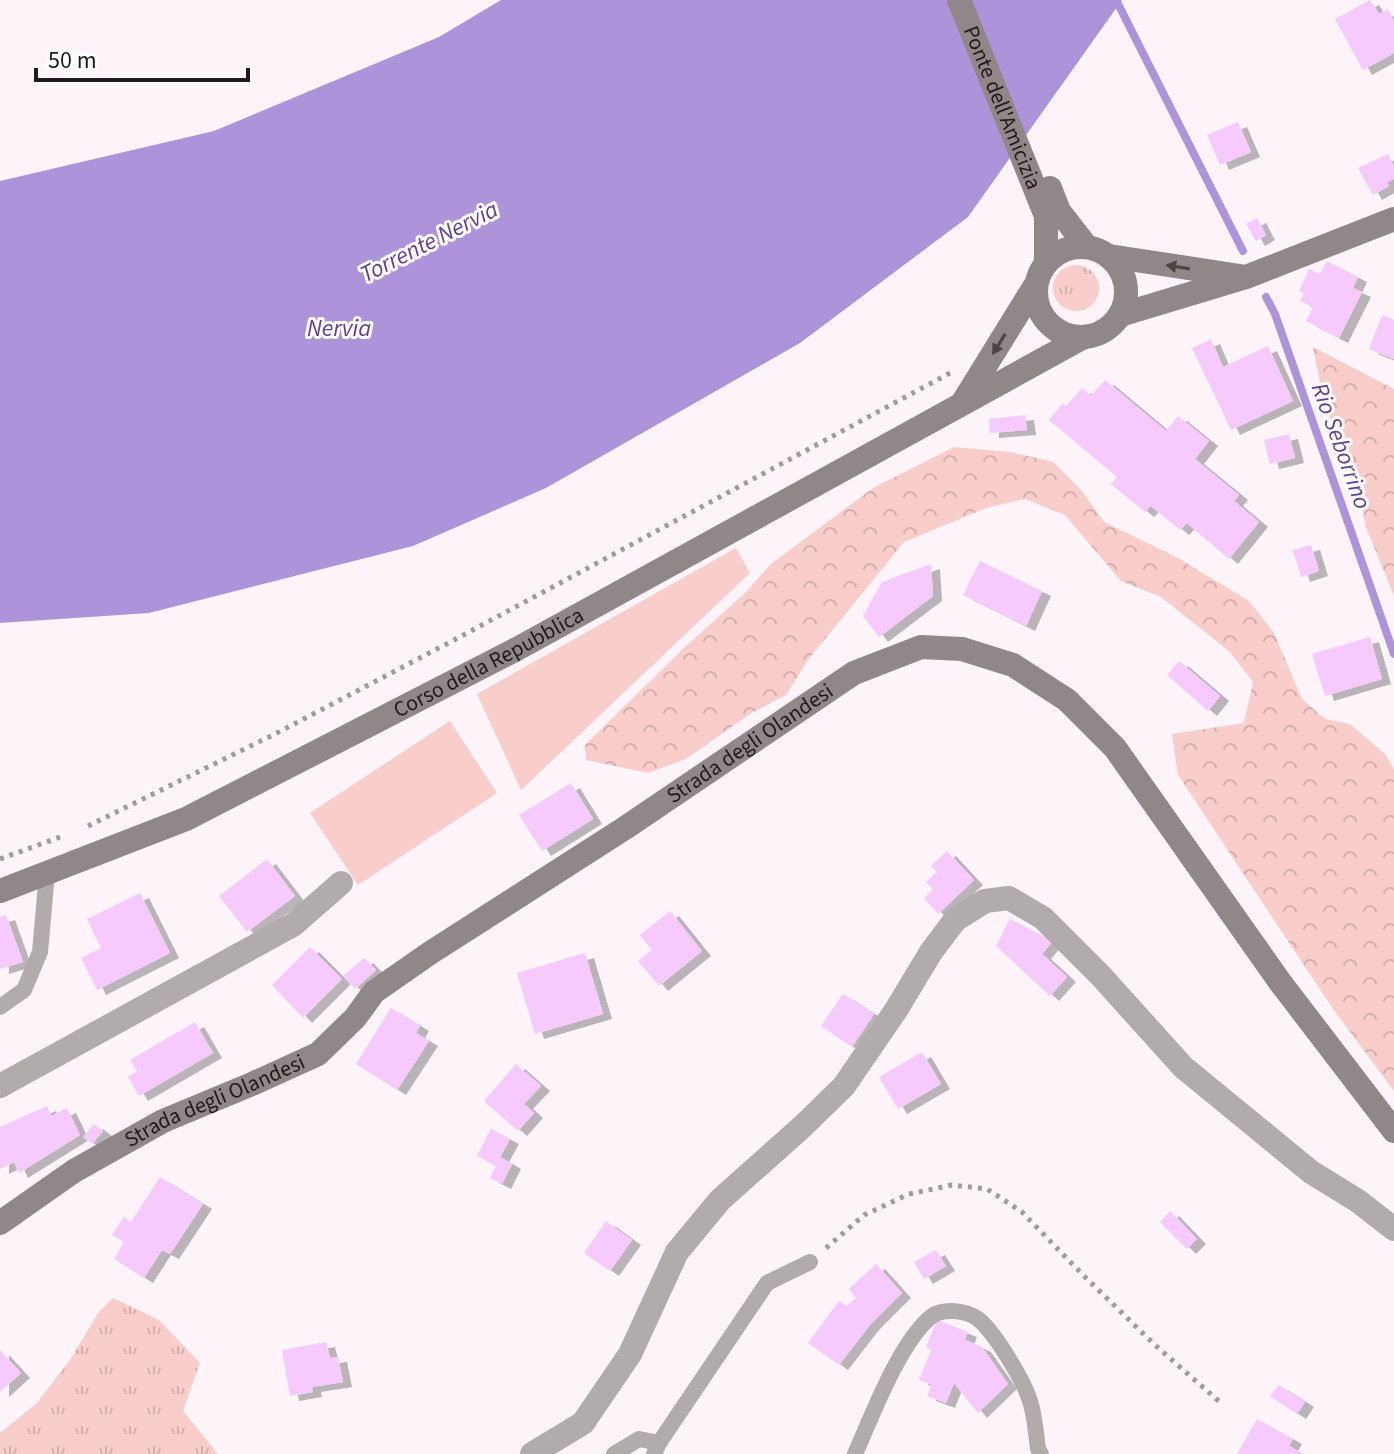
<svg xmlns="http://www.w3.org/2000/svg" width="1394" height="1454" font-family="'Source Sans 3',sans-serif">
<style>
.grass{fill:url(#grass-tufts)}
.forest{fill:url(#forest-crowns)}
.garden{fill:#f8cdca}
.water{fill:#ad93da}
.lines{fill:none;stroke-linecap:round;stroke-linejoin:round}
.stream{stroke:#ad93da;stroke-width:8}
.building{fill:#f6cafe;filter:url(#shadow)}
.path{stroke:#a29a9e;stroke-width:5;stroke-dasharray:4 6;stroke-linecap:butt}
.lane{stroke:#b2abac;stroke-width:16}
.street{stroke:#b2abac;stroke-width:24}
.secondary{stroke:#918688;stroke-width:24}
.oneway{fill:#4d4548}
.labels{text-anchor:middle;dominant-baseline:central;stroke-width:6;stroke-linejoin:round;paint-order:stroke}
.street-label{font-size:22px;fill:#1f1a1d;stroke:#fff}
.water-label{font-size:24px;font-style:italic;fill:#623f93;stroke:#fff}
</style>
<defs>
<pattern id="grass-tufts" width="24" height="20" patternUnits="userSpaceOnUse" patternTransform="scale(2)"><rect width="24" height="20" fill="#f8cdca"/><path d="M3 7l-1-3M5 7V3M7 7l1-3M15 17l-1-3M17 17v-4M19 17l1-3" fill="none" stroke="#d4afad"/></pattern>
<pattern id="forest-crowns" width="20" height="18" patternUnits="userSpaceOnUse" patternTransform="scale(2)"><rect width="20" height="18" fill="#f8cdca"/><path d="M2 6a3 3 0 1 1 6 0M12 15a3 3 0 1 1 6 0" fill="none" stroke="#d4afad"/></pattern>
<filter id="shadow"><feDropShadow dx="9" dy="5" stdDeviation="0" flood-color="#0004"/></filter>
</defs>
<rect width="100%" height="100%" fill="#fef4fa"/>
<g class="grass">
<circle cx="1076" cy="288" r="23"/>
<polygon points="113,1298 159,1320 200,1363 183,1411 218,1454 0,1454 0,1433 37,1403 70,1360 98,1313"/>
</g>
<g class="forest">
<polygon points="1313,347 1394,389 1394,596 1366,527 1358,486 1343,446 1325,407"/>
<polygon points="954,447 1011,452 1053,462 1082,491 1104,522 1178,558 1249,601 1274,633 1302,699 1325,719 1350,724 1386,755 1394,769 1394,1091 1333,1009 1178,775 1172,734 1244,723 1253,682 1229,651 1161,597 1121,581 1065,515 1025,499 986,508 904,542 808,660 786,695 750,714 686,759 648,773 586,760 585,745 684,648 744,594 771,564 873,488"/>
</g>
<g class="garden">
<polygon points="736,548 750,573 521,790 477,694"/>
<polygon points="450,721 497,793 358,885 310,813"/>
</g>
<polygon class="water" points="501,0 1122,0 968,217 800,343 546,488 413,546 149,613 0,623 0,181 214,131 439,37"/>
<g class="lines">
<g class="stream">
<polyline points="1116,0 1243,251"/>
<polyline points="1266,297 1275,314 1394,654"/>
</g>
</g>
<g class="building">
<polygon points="1370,0 1379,14 1388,9 1394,21 1394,53 1363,70 1335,19"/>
<polygon points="1238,122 1251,152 1220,165 1207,135"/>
<polygon points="1388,154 1394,166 1394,179 1387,182 1389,186 1373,195 1358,168"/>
<polygon points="1257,218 1266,235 1256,241 1246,224"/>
<polygon points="1327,261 1358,277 1353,288 1362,292 1339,338 1306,321 1313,307 1300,301 1304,293 1299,291 1309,269 1320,274"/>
<polygon points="1382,315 1394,320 1394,359 1369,349"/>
<polygon points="1211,339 1223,367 1268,346 1293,401 1231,430 1192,348"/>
<polygon points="1105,380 1166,431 1178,416 1209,441 1195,459 1239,495 1234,501 1259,522 1229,559 1187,523 1180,530 1151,506 1145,512 1111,484 1117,477 1049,420 1063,403 1066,406 1082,388 1091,396"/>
<polygon points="1025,415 1027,430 990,433 989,419"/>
<polygon points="1289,434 1295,458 1270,464 1264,440"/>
<polygon points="1311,545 1319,571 1301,577 1293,550"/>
<polygon points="980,561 1042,591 1026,626 963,595"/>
<polygon points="931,564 933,596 879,637 863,616 882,582"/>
<polygon points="1370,637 1382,679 1325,696 1312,654"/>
<polygon points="1179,661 1220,696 1208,711 1167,675"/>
<polygon points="571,783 593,819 542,851 519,815"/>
<polygon points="947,851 974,880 938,914 924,898 933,890 926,882 937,872 931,866"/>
<polygon points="267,859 295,896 247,932 219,896"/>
<polygon points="140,893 170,953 97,990 81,958 101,948 87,919"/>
<polygon points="670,911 702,951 659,986 638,961 652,950 640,935"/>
<polygon points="6,915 23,962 0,969 0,917"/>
<polygon points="1010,919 1053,941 1042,954 1067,977 1050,996 996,946"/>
<polygon points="310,947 342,979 303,1018 272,985"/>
<polygon points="585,953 603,1014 535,1034 517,973"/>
<polygon points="364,958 376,970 355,989 343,976"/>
<polygon points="843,994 874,1014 852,1047 821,1026"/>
<polygon points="391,1008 420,1026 416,1033 429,1041 397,1090 356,1064"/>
<polygon points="195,1022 213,1053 139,1096 128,1077 137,1071 130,1060"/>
<polygon points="922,1052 941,1084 898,1109 879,1077"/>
<polygon points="516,1064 541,1086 524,1104 534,1113 518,1131 484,1101"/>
<polygon points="47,1106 51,1116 67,1108 80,1135 19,1173 14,1162 0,1169 0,1127"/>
<polygon points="94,1124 103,1131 92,1144 83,1137"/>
<polygon points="491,1129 510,1139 500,1157 512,1164 502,1184 490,1178 496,1166 477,1156"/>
<polygon points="160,1177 203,1204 170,1254 162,1250 144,1278 114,1259 124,1242 112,1235 124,1217 131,1222"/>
<polygon points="1170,1211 1197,1239 1187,1249 1160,1222"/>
<polygon points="606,1221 632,1240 610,1271 584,1253"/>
<polygon points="936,1250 946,1266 924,1279 914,1262"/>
<polygon points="876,1264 902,1293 870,1325 839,1365 808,1343 839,1301 847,1306 856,1298 849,1289"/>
<polygon points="937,1320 968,1332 965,1340 982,1347 1008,1384 978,1413 954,1383 946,1403 927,1396 932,1385 919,1380 931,1350 926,1347"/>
<polygon points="326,1342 330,1358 338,1357 343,1382 312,1387 313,1392 290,1396 282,1350"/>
<polygon points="0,1350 21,1373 0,1392"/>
<polygon points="1279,1385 1305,1402 1297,1414 1270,1396"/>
<polygon points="1257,1419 1293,1439 1289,1446 1303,1454 1237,1454"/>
</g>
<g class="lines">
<g class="path">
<polyline points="88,826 275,734 456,639 950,373"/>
<polyline points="0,859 60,837"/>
<polyline points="826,1248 864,1215 909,1194 952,1185 987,1189 1022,1212 1083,1275 1155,1345 1222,1404"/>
</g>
<g class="lane">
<polyline points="0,1007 24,990 40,952 47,873"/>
<polyline points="659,1443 767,1283 810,1262"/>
<polyline points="614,1454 639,1439 659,1443 654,1454"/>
<path d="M855,1454c17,-38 45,-113 77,-138 11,-8 34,-6 46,3 16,12 46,62 52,82 5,15 6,33 8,48l3,5"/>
</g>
<g class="street">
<polyline points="0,1086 293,925 341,883"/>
<polyline points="532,1454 583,1423 630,1354 677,1252 720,1200 803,1126 844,1086 896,1010 931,952 955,920 985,901 1009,898 1043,918 1101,976 1183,1067 1311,1172 1358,1201 1394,1229"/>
</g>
<g class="secondary">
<path id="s1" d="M959,0l87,216v47"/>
<polyline points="1050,188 1059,211 1087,247"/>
<circle cx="1081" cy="292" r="45"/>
<polyline points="1109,256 1240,276"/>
<polyline points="1120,315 1246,277 1394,219"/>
<polyline points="963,402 1036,284"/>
<path id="s2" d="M0,891l186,-72 329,-169 567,-312"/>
<path id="s3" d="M0,1223l74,-52 89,-50 89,-37 66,-30 37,-36 19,-26 56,-39 195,-125 229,-155 67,-26 41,2 51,16 54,35 48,48 165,234 114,149"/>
</g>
</g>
<defs><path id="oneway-solid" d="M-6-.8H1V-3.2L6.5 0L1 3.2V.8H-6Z" transform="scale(2)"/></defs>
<g class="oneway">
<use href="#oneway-solid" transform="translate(1178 267) rotate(-171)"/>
<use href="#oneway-solid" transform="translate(999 344) rotate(122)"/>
</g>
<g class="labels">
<g class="street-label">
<text stroke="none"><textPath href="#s1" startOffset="116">Ponte dell'Amicizia</textPath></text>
<text stroke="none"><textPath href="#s2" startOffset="540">Corso della Repubblica</textPath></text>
<text stroke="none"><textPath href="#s3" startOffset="896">Strada degli Olandesi</textPath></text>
<text stroke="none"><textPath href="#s3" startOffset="248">Strada degli Olandesi</textPath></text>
</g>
<g class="water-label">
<text transform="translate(429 242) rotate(-27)">Torrente Nervia</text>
<text x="339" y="328">Nervia</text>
<text transform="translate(1341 446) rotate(70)">Rio Seborrino</text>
</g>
</g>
<path d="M36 68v12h212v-12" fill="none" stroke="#1f1a1d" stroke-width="4"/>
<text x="48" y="68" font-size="24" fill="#1f1a1d" stroke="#ffffff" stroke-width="6" paint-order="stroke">50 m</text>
</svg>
